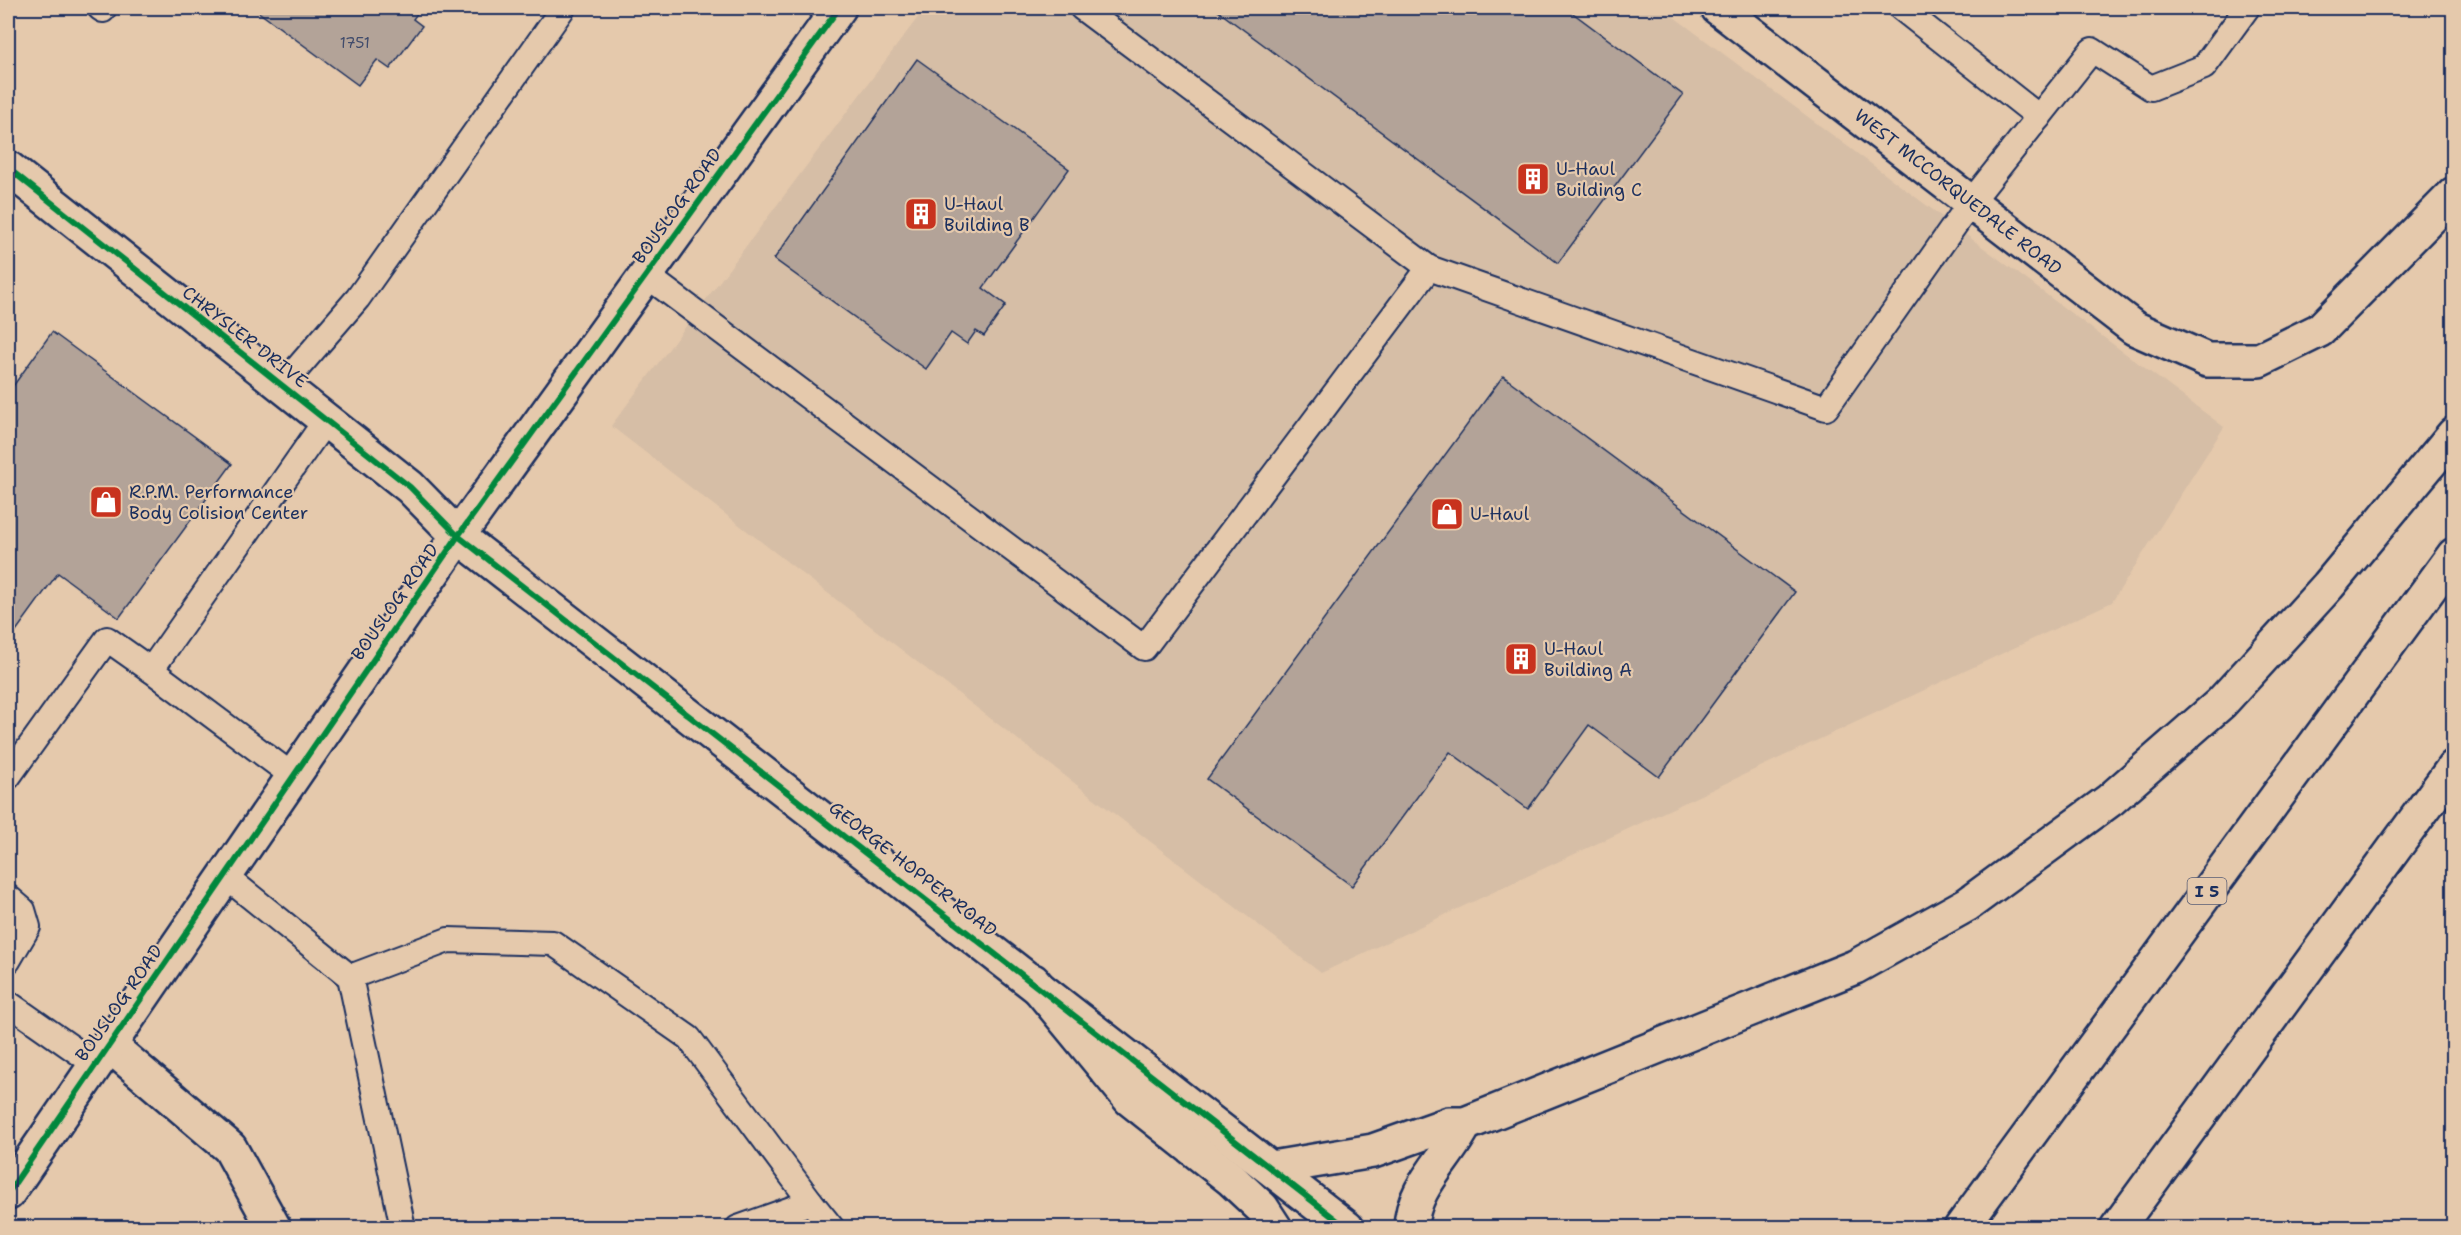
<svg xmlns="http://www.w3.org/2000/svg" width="2461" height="1235" font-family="'Shantell Sans',sans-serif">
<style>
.built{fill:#d6bea6}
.building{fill:#b3a398;stroke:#1b2f5e;stroke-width:1.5}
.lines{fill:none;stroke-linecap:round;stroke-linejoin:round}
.lane-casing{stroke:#1b2f5e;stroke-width:28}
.street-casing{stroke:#1b2f5e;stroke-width:38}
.secondary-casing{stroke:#1b2f5e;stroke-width:38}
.highway-casing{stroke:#1b2f5e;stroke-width:38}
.lane{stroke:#e5c9ac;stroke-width:24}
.street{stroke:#e5c9ac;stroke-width:33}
.secondary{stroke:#e5c9ac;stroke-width:33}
.highway{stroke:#e5c9ac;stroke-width:33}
.cycleway-casing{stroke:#e5c9ac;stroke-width:10}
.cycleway{stroke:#00873e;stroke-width:6}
.labels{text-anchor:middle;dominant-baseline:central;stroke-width:4.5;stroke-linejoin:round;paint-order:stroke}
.number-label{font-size:15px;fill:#414c6c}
.shield{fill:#e5c9ac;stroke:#585d75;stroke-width:1.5}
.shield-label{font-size:16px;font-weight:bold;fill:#1b2f5e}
.poi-label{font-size:18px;fill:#1b2f5e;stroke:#e5c9ac;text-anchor:start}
.street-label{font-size:18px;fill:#1b2f5e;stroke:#e5c9ac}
</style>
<rect width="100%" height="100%" fill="#e5c9ac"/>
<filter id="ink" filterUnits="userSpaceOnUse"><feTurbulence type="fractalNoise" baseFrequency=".0167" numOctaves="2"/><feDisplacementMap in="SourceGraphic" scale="12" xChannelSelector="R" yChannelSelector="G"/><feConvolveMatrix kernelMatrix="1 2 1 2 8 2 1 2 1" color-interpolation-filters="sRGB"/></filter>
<g filter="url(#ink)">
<polygon class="built" points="925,8 1662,8 2224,427 2112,602 1321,973 611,426"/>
<g class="building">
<polygon points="253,8 421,8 413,19 422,26 390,69 377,60 358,85"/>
<polygon points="1214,8 1566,8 1683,95 1558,263"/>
<polygon points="917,59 1069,169 983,288 1006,305 984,336 976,331 967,344 951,333 926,369 774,259"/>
<polygon points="52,332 232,464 119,618 58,573 8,642 8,393"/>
<polygon points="1503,376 1795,592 1659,777 1589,725 1528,809 1450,752 1352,886 1207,779"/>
</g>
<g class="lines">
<defs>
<g id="lane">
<polyline points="100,8 103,10"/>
<polyline points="1082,8 1429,268 1826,408 1971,202 2092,50 2151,88 2204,67 2247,8"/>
<polyline points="1901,8 2039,117"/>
<polyline points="646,275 1144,648 1429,268"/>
<polyline points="282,386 358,298 563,8"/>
<polyline points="293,776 151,670 326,420"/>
<polyline points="8,777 107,639 151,670"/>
<polyline points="225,876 350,977 403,1228"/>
<polyline points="8,897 23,910 28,927 8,961"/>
<polyline points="350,977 448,940 553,943 689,1038 811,1202 738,1228"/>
<polyline points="8,1003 95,1064"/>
<polyline points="811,1202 832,1228"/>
</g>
<g id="street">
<polyline points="8,168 410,487 458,536"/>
<polyline points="108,1044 230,1148 274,1228"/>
</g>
<g id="secondary">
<polyline points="1718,8 2134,328 2207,360 2259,360 2320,330 2454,194"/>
<polyline points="458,536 1347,1228"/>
<polyline points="8,1193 458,536 839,8"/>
</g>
<g id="highway">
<polyline points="1033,981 1130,1099 1231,1179 1262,1208 1275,1228"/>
<polyline points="1272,1168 1373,1151 1449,1124 1465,1124 1855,967 1968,904 2110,800 2221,703 2328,586 2454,434"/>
<path d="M1411,1228c1,-42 37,-69 54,-104"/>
<polyline points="1961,1228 2454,555"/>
<polyline points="2117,1228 2454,767"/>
</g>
</defs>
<use href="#lane" class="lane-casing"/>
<use href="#street" class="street-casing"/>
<use href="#secondary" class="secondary-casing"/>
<use href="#highway" class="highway-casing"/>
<use href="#lane" class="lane"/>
<use href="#street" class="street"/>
<use href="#secondary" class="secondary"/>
<use href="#highway" class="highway"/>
<defs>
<g id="cycleway">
<polyline points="8,168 410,487 458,536 1347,1228"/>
<polyline points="8,1193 458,536 839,8"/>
</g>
</defs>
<use href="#cycleway" class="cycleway-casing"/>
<use href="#cycleway" class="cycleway"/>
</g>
</g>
<defs>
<symbol id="building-square" viewBox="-11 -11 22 22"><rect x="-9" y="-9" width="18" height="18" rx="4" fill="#c8321e" stroke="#e5c9ac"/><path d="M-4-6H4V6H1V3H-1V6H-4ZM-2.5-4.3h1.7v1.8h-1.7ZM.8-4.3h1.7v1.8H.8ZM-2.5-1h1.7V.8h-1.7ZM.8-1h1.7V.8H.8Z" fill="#fff"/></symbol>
<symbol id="shop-square" viewBox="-11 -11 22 22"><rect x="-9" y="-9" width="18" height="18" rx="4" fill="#c8321e" stroke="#e5c9ac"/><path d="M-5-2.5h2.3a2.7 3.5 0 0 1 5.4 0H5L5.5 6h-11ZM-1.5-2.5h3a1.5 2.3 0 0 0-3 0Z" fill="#fff"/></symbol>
</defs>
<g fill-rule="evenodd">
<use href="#building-square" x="1514" y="160" width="38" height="38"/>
<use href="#building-square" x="902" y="195" width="38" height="38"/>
<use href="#shop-square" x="87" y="483" width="38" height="38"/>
<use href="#shop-square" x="1428" y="495" width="38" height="38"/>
<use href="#building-square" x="1502" y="640" width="38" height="38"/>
</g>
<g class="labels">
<g class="number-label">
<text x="355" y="43">1751</text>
</g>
<rect class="shield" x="2187.5" y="878" width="39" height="26" rx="4.5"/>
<g class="shield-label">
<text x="2207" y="891">I 5</text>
</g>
<g class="poi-label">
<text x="1556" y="169">U-Haul<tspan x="1556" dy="21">Building C</tspan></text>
<text x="944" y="204">U-Haul<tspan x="944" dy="21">Building B</tspan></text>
<text x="129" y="492">R.P.M. Performance<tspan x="129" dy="21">Body Colision Center</tspan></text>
<text x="1470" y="514">U-Haul</text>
<text x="1544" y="649">U-Haul<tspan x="1544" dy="21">Building A</tspan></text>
</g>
<g class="street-label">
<text transform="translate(1958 192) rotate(38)">WEST MCCORQUEDALE ROAD</text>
<text transform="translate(677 206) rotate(-54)">BOUSLOG ROAD</text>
<text transform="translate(245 337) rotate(38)">CHRYSLER DRIVE</text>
<text transform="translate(395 602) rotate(-55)">BOUSLOG ROAD</text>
<text transform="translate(913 869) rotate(38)">GEORGE HOPPER ROAD</text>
<text transform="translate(119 1003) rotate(-55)">BOUSLOG ROAD</text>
</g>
</g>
<rect width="2461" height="1235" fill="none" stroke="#e5c9ac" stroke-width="30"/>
<rect x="15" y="15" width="2431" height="1205" fill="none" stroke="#1b2f5e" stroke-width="2" filter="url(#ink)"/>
</svg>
